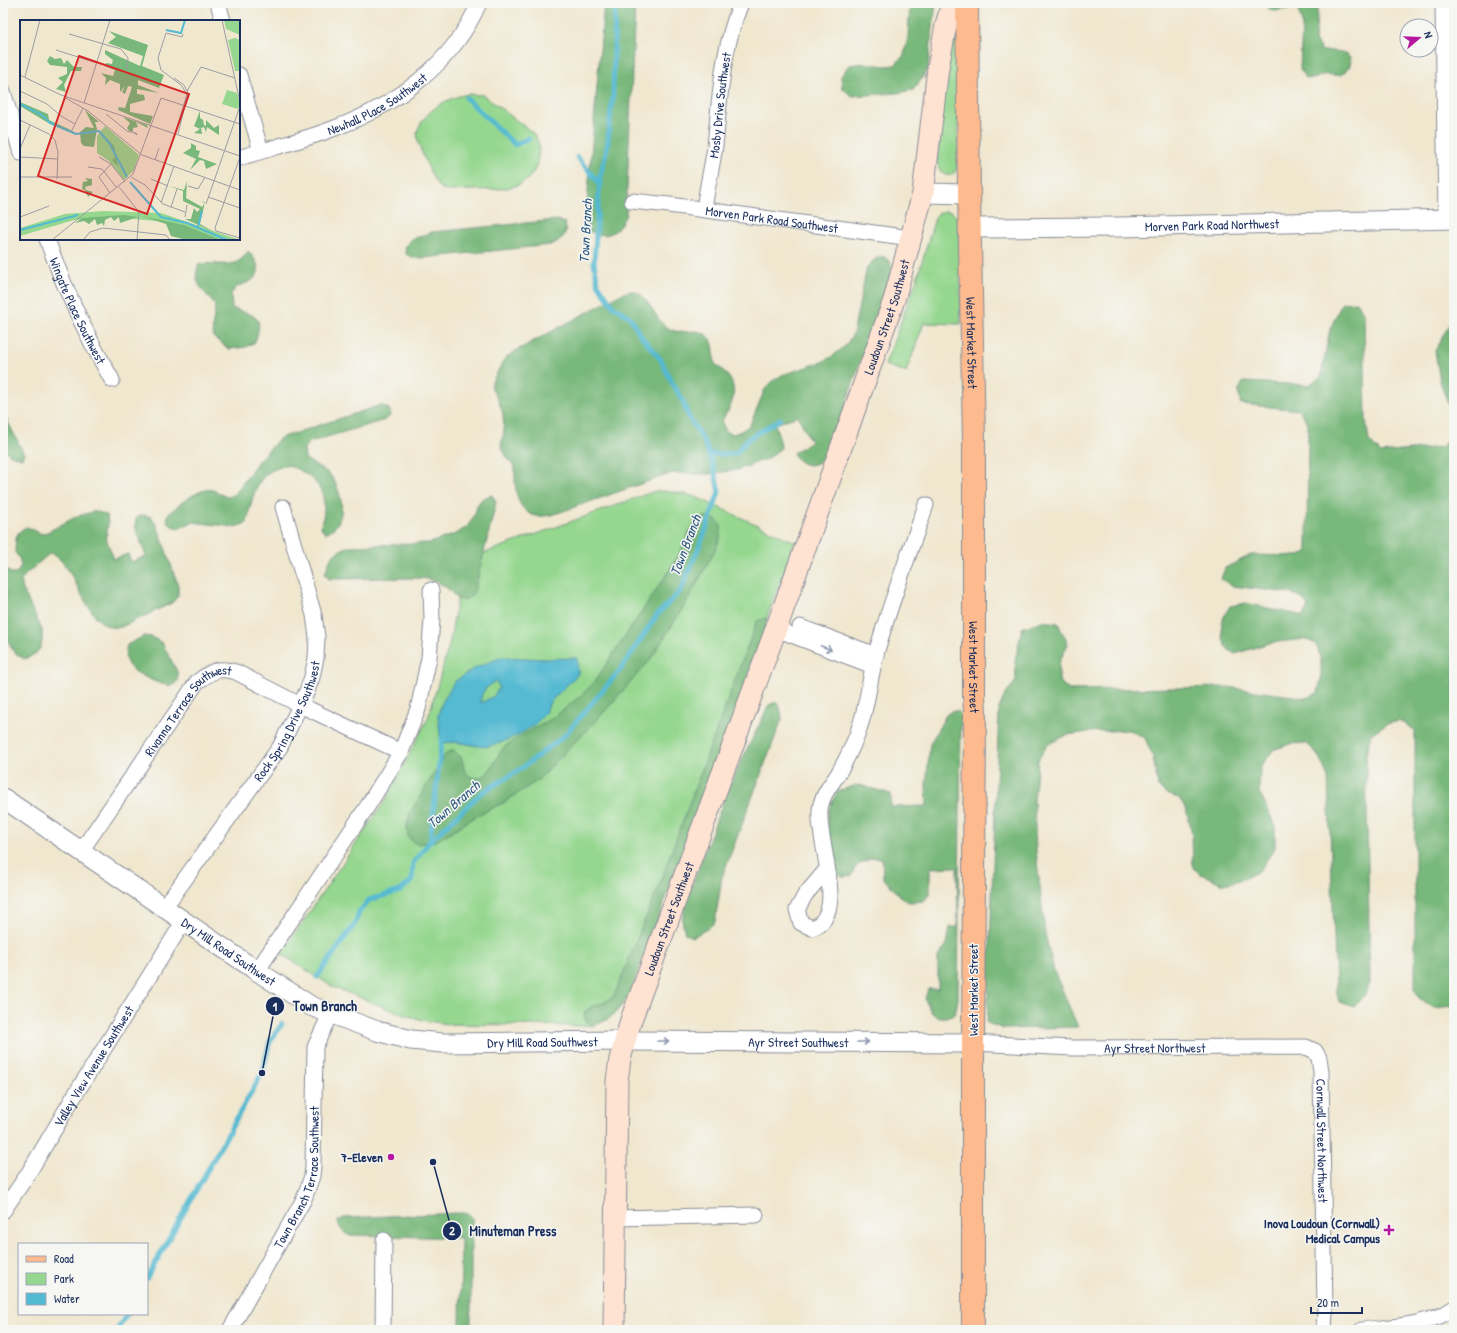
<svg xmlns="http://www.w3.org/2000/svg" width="1457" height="1333" font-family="'Patrick Hand',sans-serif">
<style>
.green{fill:#95d78f;stroke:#588376}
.forest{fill:#78b87a;stroke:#4a746c}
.water{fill:#54bad2;stroke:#387498;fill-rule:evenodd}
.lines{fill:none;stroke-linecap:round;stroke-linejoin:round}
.stream{stroke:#54bad2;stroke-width:5}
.minor-casing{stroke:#868b96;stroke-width:17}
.tertiary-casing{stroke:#868b96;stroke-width:21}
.secondary-casing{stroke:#868b96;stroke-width:23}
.primary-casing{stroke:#868b96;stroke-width:24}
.minor{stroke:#fff;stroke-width:15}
.tertiary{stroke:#fff;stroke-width:19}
.secondary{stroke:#fee3d2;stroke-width:21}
.primary{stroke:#fcba8e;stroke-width:22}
.oneway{stroke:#8d97ae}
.poi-dot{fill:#b5179e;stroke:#f6f6f2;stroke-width:1.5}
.labels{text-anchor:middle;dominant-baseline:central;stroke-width:3;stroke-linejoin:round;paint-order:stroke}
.street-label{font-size:13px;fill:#1b2f5e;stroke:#f6f6f2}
.poi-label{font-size:13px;font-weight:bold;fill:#1b2f5e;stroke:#f6f6f2;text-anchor:end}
.water-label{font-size:14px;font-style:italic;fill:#2c5981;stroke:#f6f6f2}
.inset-river{fill:none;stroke:#54bad2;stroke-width:2}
.inset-road{fill:none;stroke:#9b9da2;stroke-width:1}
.view{fill:#d62828;fill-opacity:0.15;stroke:#d62828;stroke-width:2}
.inset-edge{fill:none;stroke:#1b2f5e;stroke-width:2}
.leader{fill:none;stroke:#1b2f5e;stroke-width:1.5}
.callout-dot{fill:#1b2f5e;stroke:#f6f6f2;stroke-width:1.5}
.mark-label{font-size:12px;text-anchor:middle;font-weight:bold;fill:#fff}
.callout-label{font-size:14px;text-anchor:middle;font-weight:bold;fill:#1b2f5e;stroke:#f6f6f2;stroke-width:3;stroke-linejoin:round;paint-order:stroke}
</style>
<rect width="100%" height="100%" fill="#f6f6f2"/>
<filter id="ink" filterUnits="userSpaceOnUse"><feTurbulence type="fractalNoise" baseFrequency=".025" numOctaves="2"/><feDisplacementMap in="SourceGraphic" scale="8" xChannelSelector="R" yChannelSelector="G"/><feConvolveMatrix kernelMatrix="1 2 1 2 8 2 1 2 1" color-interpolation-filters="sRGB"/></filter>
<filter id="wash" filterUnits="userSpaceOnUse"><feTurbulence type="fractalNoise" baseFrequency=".012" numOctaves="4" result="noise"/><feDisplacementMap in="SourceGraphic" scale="16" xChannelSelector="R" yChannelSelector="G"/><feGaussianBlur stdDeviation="0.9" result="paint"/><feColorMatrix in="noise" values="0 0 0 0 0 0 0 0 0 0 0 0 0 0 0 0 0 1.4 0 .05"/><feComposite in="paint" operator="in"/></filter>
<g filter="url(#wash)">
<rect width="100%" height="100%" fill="#f0e7cf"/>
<g class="green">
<path d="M959,13l-1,154c-7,15 -20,8 -21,-7l10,-96z"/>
<path d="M468,94l15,1 49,37c7,8 8,14 6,25 -4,36 -40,32 -68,33 -8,0 -23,3 -30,-2 -6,-6 -12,-22 -16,-30 -3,-8 -9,-20 -6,-29 9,-20 29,-31 50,-35z"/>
<path d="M945,211c7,0 10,3 14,8l2,105 -37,-1 -18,49 -21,-7 32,-86 18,-61 4,-5z"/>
<path d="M655,491c15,0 28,2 43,7l97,44 -170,456c-15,20 -18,27 -44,28l-134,-2 -20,-3 -23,-6 -71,-28 -52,-33 104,-153 43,-83 22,-76 12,-72 6,-11z"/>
</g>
<g class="forest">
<path d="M604,3h31l-9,211c-7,18 -17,26 -37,17l-2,-8v-20z"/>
<polygon points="910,3 936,3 928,68 921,80 913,90 897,93 852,96 842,88 841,76 849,65 865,63 884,66 895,65 904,55 908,37"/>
<path d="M1263,3h55l-3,38 7,10c9,0 33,-2 28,14 -2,4 -4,7 -8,9 -6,3 -13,-1 -19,1 -10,3 -5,5 -18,3l-5,-9 2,-45 -4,-15c-9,-2 -17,2 -26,2z"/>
<path d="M557,220l8,3c3,12 -4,18 -15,22l-127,13h-9l-8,-4 -1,-6 5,-8 22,-8z"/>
<path d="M248,251c9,9 17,23 1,31 -3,2 -8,2 -12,5 -2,1 -4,5 -6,7l1,14c22,9 33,5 23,34l-9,5 -17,2 -16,-12c-2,-12 2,-20 2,-32 -9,-13 -25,-22 -16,-41 19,-3 37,8 49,-13z"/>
<path d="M879,257h6c5,5 8,8 6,16l-61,177c-9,17 -27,21 -37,3l18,-11 -13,-26 -23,8 5,16 1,8 -12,10 -32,12 -29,4 -36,-1 -120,42c-4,0 -11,2 -16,1 -22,-6 -21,-30 -21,-48l-8,-11 -6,-10 3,-16 -1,-17 -5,-14 -6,-11v-7l13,-24 14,-9 104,-56c3,0 6,-2 9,-2 12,-1 24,28 33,35 17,13 31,-2 44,11 6,6 5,19 6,27 17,12 24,25 14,45 -2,4 -7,9 -7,14 1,2 3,6 4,8l7,3 8,-3 9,-6 15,-36 8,-8 9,-6 40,-13 11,-6 13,-11 7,-11 14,-67 7,-7z"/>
<path d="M1356,302l8,11 2,107 3,21 12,12 61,-6 10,-12 -1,-22 -11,-32 -5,-30 16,-30 3,-2v687l-20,2 -14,-9 -5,-9v-260l-16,-9 -13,3 -15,10 -5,20 4,229 -6,14 -10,10 -15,-5 -3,-14 -8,-210c-6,-16 -9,-24 -22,-35l-16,1 -17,6 -13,18 -1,23 16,35v22l-15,22 -16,9 -20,5 -23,-10 -8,-6 -1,-35 -6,-24 -7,-11 -11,-3 -10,-8 -5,-30 -8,-19 -16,-8 -41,2 -21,3 -20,10 -9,15 -4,40 2,51 9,83 9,37 24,56 -74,2 -17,-6 12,-315 7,-15 10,-12 -1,-20 7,-33 20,-7 16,2 10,21 -9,19v18l10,9 158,-3 79,11 12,-5c4,-17 5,-32 -2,-49l-11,-5 -36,4 -34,11 -9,-6c-6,-19 -7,-25 4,-42l16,-3 57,13 5,-10 -5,-7 -12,-6 -59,-7 -11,-7 4,-11 26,-13 48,1 8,-4 1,-129 -9,-13 -58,-6 -3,-12 5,-10 66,3 12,-8 9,-48 12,-26z"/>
<path d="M381,405l8,4 2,6 -6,5 -75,22 -6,6 1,10c7,7 19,10 26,18 12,17 18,49 -6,57l-4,-6c9,-34 -2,-49 -33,-62 -5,1 -11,3 -15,5 -19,9 -22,34 -26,53l-12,4 -43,-5 -12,6 -6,-1 -6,-4 -1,-8c9,-8 33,-29 46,-25 5,2 9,6 15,7l8,-4 22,-32 22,-23z"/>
<polygon points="3,412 24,454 22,458 10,455 3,448"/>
<path d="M492,495l4,6 -1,6 -20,82 -4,7 -7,4 -7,-1c-10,-13 -19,-19 -36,-21l-92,1 -4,-5c5,-17 8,-22 25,-28l79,-3 27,-9 11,-7 7,-11 4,-12 5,-6z"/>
<path d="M95,511l12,4 1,10 -2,13 8,21 14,-5 3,8 15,-6 -11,-29 1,-9 7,-3 8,2 6,8 21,60v11l-6,7 -51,24c-35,8 -43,-64 -71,-74l-24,21 -5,6 2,10 19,40c1,17 -1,23 -18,29l-10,-7 -11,-20v-64h2l7,6 6,-2 3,-7 -2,-7 -4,-6c1,-12 -1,-20 12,-25l15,7c11,-4 16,-8 26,-13 8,-5 18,-7 27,-10z"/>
<path d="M708,516c16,7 15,13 10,28l-29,54 -38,61 -47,53 -66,68 -33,22 -25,12 -44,27 -20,3 -8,-7 -1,-12 3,-12 37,-61 7,-1c2,2 5,4 7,6 4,9 1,19 14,21 17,1 20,-24 31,-32 12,-10 28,-17 42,-25 16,-11 31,-23 45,-37l66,-98 21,-33 11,-25 6,-8z"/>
<path d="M767,618l-1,11 -136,365c-12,16 -18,27 -39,32l-6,-7 -1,-6 7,-6 12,-4 11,-7 45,-111 98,-264z"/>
<path d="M144,636l8,1 10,6 15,28 1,9c-2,3 -4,5 -8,5 -9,1 -36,-12 -41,-19 -5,-7 -4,-13 -2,-21z"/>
<polygon points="776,702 780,707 782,719 722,877 715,922 707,929 692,937 685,934 682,920 688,896 729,786 769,705"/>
<path d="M952,711h6l3,4 -3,285 -3,14 -9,3h-9l-6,-5 -6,-13 3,-10h10v-32l9,-13 3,-17h8l-1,-60 -27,1v26l-6,7 -15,1 -6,-3 -20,-21 -1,-20h-10l-15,7 -6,11 -8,1 -6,-3c-7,-17 -13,-47 -8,-65 2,-5 5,-11 8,-17l13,-5 9,-2 32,9v13l36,-1 -1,-21 4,-41 16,-29z"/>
<path d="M458,1213h10l5,5 -2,8v104h-11l1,-92 -113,-3c-6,-4 -9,-7 -10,-14l6,-3z"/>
</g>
<path class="water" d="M502,657l43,2 32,-1 1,16 -28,28 -6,13 -11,11 -15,9 -18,8 -15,4 -30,-5 -14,1 -3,-27 4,-13 12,-21 21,-14zM496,681l3,7 -5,8 -13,7c-1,-12 6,-16 15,-22z"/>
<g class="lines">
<g class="stream">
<polyline points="466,98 515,145 529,138"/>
<polyline points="577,157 600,184"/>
<polyline points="710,454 735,454 748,439 780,419"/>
<polyline points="430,841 442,738"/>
<polyline points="317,977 355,924 359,912 369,900 400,891 412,881 413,863 430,841 481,793 518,771 564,736 621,669 657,615 681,590 706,530 719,492 714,469 704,441 689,418 682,399 670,379 661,360 641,336 630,317 613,306 598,284 594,263 600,177 607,148 613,93 615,3"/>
<polyline points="147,1278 262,1073 270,1041 282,1024"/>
<polyline points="117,1330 127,1314"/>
</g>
</g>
</g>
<g filter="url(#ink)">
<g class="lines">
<defs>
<g id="minor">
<polyline points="218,3 223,21"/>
<polyline points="1443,3 1446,220"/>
<polyline points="239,75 261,151"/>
<polyline points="3,91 21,153"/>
<path id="s1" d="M239,158c32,-10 65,-18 96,-30 61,-23 118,-64 144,-125"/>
<path id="s2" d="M632,201l37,4 242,33"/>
<path id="s3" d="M704,209c3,-21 8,-42 11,-63 5,-49 7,-97 26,-143"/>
<path id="s4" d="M47,239c17,49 39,96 65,141"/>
<polyline points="800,627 876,655"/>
<polyline points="776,629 873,666"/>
<path id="s5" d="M81,851l116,-169c14,-10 21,-16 39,-10l64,33 101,47"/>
<path d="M827,869l-22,26 -8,15 4,13 11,5c39,-13 1,-94 9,-124 3,-13 12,-21 18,-32 9,-15 17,-33 22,-49 7,-23 9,-46 15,-69 14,-50 33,-100 50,-149"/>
<path id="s6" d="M164,908l116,-161 27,-56 5,-14 4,-19 1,-21 -3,-22 -31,-108"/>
<polyline points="257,971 367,807 401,752 418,709 429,658 432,619 431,590"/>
<path id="s7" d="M973,1043l100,5 233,-1 9,4 4,7 2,13 4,239 -1,20"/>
<path id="s8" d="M3,1211l25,-37 45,-76 111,-177"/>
<polyline points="615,1218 756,1215"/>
<path id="s9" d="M230,1330l74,-131 8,-23 1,-9 2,-120 15,-33"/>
<polyline points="383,1330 384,1240"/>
<path d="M1362,1330c27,-3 70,-5 92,-22"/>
</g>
<g id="tertiary">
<polyline points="923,193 969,194"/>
<path id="s10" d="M970,228l149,-1 335,-8"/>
<path id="s11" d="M3,798l254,173 54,35 66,25 34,9 32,3 181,-2 349,2"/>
</g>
<g id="secondary">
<path id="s12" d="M614,1330l3,-249 3,-22 11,-39 145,-391 118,-329 29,-107 15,-125 8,-43 6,-22"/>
</g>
<g id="primary">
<path id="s13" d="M967,3l2,191 5,247v254l1,17 -2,331v287"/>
</g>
</defs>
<use href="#minor" class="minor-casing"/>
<use href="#tertiary" class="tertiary-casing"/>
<use href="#secondary" class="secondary-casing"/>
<use href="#primary" class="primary-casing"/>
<use href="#minor" class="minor"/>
<use href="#tertiary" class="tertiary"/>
<use href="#secondary" class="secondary"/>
<use href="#primary" class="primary"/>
</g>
<defs><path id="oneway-shaft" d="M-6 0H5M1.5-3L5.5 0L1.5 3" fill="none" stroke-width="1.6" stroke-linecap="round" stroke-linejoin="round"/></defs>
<g class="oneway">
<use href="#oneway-shaft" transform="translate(826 648) rotate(21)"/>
<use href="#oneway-shaft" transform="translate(663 1041)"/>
<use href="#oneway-shaft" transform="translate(863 1042)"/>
</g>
</g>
<g class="poi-dot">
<circle cx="391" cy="1157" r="4"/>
<path d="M1387 1224h4v4h4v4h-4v4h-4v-4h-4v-4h4z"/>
</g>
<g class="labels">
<g class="street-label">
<text stroke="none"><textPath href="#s1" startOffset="149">Newhall Place Southwest</textPath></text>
<text stroke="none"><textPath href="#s3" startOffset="105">Mosby Drive Southwest</textPath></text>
<text stroke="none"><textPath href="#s2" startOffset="141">Morven Park Road Southwest</textPath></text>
<text stroke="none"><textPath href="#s10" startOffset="242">Morven Park Road Northwest</textPath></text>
<text stroke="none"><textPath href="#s4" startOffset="78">Wingate Place Southwest</textPath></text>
<text stroke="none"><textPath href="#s12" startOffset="1060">Loudoun Street Southwest</textPath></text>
<text stroke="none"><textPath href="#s13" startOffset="340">West Market Street</textPath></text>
<text stroke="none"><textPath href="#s13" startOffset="664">West Market Street</textPath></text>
<text stroke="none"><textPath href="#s5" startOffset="180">Rivanna Terrace Southwest</textPath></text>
<text stroke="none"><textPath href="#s6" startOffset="225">Rock Spring Drive Southwest</textPath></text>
<text stroke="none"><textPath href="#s12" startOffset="420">Loudoun Street Southwest</textPath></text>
<text stroke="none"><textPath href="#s11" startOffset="273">Dry Mill Road Southwest</textPath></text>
<text transform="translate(973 990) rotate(-90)">West Market Street</text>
<text stroke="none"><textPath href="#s11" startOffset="609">Dry Mill Road Southwest</textPath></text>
<text stroke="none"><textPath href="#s11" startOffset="865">Ayr Street Southwest</textPath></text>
<text stroke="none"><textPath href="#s7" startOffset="182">Ayr Street Northwest</textPath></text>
<text stroke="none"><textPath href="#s8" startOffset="171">Valley View Avenue Southwest</textPath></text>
<text stroke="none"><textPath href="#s7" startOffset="434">Cornwall Street Northwest</textPath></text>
<text stroke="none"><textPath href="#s9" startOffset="170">Town Branch Terrace Southwest</textPath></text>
</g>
<g class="poi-label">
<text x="383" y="1157">7-Eleven</text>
<text x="1380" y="1223">Inova Loudoun (Cornwall)<tspan x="1380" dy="15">Medical Campus</tspan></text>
</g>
<g class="water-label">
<text transform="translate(585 231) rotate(-87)">Town Branch</text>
<text transform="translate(685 545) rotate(-69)">Town Branch</text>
<text transform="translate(453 804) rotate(-41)">Town Branch</text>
</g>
</g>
<g transform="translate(20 20)">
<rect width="220" height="220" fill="#f0e7cf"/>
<path d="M204,0h16v15l-14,-6zM215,18l5,2v31h-5l-7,-31zM207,70l10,3 3,10 -2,6 -16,-5zM85,106l34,29 -5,15 -10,10 -15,-19 -12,-8v-17zM83,191l58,2 79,27h-24l-50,-18 -53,-5 -39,3 -54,16v-8l45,-14z" fill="#95d78f"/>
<path d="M89,11l39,14 -6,21 22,9 -5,13 -21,-8v5l21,8 -22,-4v5l7,1 1,5 -15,4v8l23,4 -3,8 -32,-14 1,-3 6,1 7,-21 -4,-1 -3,8 -3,-2 3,-6 -5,6v-8l-10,-4 -5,5 1,-7 -5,-5 12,3 2,-6 -10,-4 1,-3 6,1 1,-4 -8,-6v-4l35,16 3,-10 -35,-13 8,-6zM30,36l5,3 6,-1 3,6 3,-4 7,7h8l-1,4h-10l-7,14 2,7 -10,-3 7,-7 -5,-4 9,-4v-7l-17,-2 -3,-4zM0,82l28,12 1,6 24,11 1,3 -24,-10 -30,-18zM65,90l14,12h-4l2,7 -3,18 -10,-1 -3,-3 -1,-11 6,-5 8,1zM180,91v7l3,2 1,5 2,1v-6l8,8 5,-3v10l-12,-8 -1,5 -2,-5 -3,1 1,6 -8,-1 6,-4 -6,-3zM103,97l24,8 1,3 -12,-6 2,5 -5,1v4l-4,-1 -2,-3 3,-5zM81,112l13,14 4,20 -6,-6 3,-2 -3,-10zM171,123l5,3v4l4,1 -2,6 19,7 -11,5 -2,-8 -4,-1 -10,10 6,-11 -13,-6 8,-5zM65,158l7,1v6l-7,2 1,3 7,2 -5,5 -3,-7 -3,-1 1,-7 5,-1zM167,161l-1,17 16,9 3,-4 -4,-2 4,1 -5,22 14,8 -29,-13h6l3,-11 3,4 3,-3 -17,-8v-10l-14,-5 15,4zM104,195l14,2 -18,6 -1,-6 -5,4 -3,-4 -6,3 -1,6 -2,-3 -5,2 -2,-6 -6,5 -5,-3 -9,2 7,-5zM122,196l42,9 37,15h-34l-16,-4 -5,-12z" fill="#78b87a"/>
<path class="inset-river" d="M146,10l15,3 4,-13M0,84l22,11 8,8 26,11 23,-3 11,13 17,33M110,162l31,35 26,6 40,17M178,206l4,-15M0,210l58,-15"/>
<path class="inset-road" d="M202,0l18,82M49,14l52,15 7,9 -1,12M36,30l41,13M0,55l41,20 179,61M5,57l15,-57M154,58l10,7 4,8 -10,41M0,71l27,13 14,12 14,8M167,71l14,-24 34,11M44,77l24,14 54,44 98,35M64,83l26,-83M86,94l21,17 2,1h4l1,1h2l1,2 -4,-3M0,100l29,14 6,6 3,12 -1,27M52,110l11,-22M155,114l12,-40 -6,-9 -20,-15 -3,-12 8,-25 16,4 1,-3M0,129l10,-24M0,137l38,2M79,137l12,7 14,18M220,137l-25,71 1,3 24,7M135,140l4,-12M68,147l14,2 15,19M0,157h52M111,157l14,8 18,19 22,8M131,159l17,7M168,166l10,3 7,-12M99,167l20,25 -2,28M90,173l-11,-16 12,-13M188,177l32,11M141,183l13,-37M186,184l34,-98M151,187l6,-18M0,197l29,-11M165,197l2,-12M32,220l81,-66 28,-76 79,26M63,220l7,-8 13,-4 63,7 4,5"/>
<path class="view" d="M59,36l110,38 -42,120 -109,-38z"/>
<rect width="220" height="220" class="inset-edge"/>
</g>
<path class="leader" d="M262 1073L275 1006M433 1162L452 1231"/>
<g class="callout-dot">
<circle cx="262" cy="1073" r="4"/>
<circle cx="433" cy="1162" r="4"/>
<circle cx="275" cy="1006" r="10"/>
<circle cx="452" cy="1231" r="10"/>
</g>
<g class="mark-label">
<text x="275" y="1011">1</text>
<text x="452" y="1235">2</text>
</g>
<g class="callout-label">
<text x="325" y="1011">Town Branch</text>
<text x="513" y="1236">Minuteman Press</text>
</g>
<rect width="1457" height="1333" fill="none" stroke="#f6f6f2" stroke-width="16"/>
<rect x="18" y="1243" width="130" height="72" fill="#f6f6f2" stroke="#9ea6b7"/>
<rect x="26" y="1256" width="20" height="6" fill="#fcba8e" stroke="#9ea6b7"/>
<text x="54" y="1263" font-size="12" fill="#1b2f5e">Road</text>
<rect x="26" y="1273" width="20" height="12" fill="#95d78f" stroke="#9ea6b7"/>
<text x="54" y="1283" font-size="12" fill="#1b2f5e">Park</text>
<rect x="26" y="1293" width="20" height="12" fill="#54bad2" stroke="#9ea6b7"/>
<text x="54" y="1303" font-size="12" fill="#1b2f5e">Water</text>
<g transform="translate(1419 38) rotate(71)"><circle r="19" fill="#f6f6f2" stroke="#9ea6b7"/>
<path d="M0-3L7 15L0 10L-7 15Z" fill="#b5179e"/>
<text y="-6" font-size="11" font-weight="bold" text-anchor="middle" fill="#1b2f5e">N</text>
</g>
<path d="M1311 1307v6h51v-6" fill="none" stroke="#1b2f5e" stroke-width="2"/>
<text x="1317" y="1307" font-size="12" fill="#1b2f5e" stroke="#f6f6f2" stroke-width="3" paint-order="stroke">20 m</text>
</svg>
